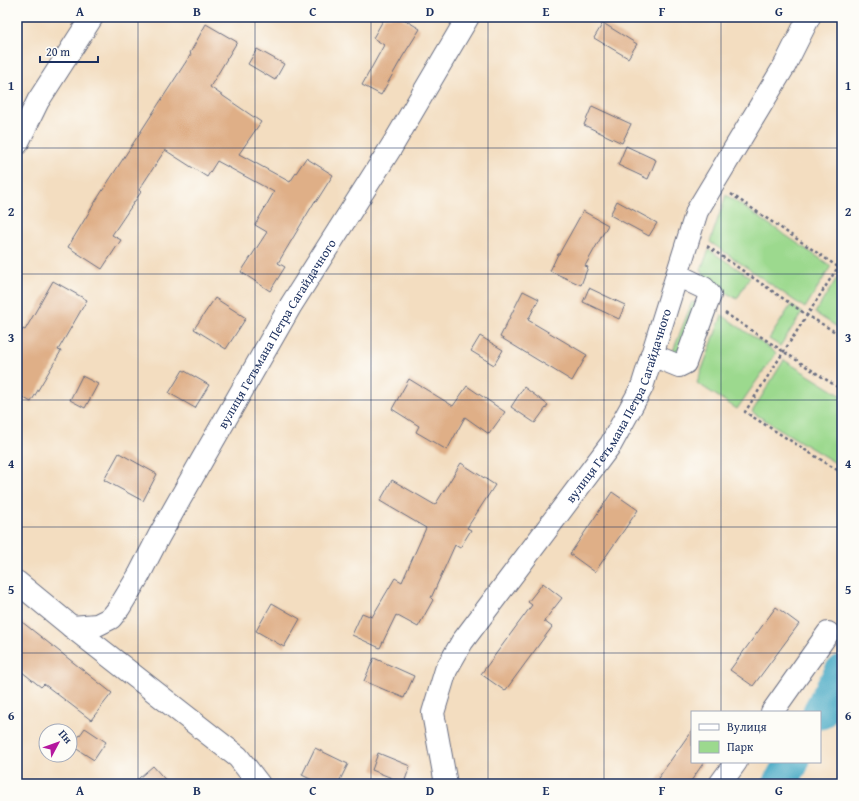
<svg xmlns="http://www.w3.org/2000/svg" width="859" height="801" font-family="'Gentium Book Plus',serif">
<style>
.green{fill:#9cd98e;stroke:#5c8476}
.lines{fill:none;stroke-linecap:round;stroke-linejoin:round}
.river{stroke:#44a8c4;stroke-width:35}
.building{fill:#dfaf87}
.minor-casing{stroke:#676c80;stroke-width:24}
.path{stroke:#676c80;stroke-width:2.5;stroke-dasharray:3 3;stroke-linecap:butt}
.minor{stroke:#fff;stroke-width:22}
.grid{fill:none;stroke:#1b2f5e;stroke-width:1;stroke-opacity:0.55}
.labels{text-anchor:middle;dominant-baseline:central;stroke-width:4;stroke-linejoin:round;paint-order:stroke}
.street-label{font-size:13px;fill:#1b2f5e;stroke:#fdfcf7}
.neatline{fill:none;stroke:#1b2f5e;stroke-width:1.5}
.grid-label{font-size:13px;text-anchor:middle;font-weight:bold;fill:#1b2f5e}
</style>
<rect width="100%" height="100%" fill="#fdfcf7"/>
<filter id="ink" filterUnits="userSpaceOnUse"><feTurbulence type="fractalNoise" baseFrequency=".025" numOctaves="2"/><feDisplacementMap in="SourceGraphic" scale="8" xChannelSelector="R" yChannelSelector="G"/><feConvolveMatrix kernelMatrix="1 2 1 2 8 2 1 2 1" color-interpolation-filters="sRGB"/></filter>
<filter id="wash" filterUnits="userSpaceOnUse"><feTurbulence type="fractalNoise" baseFrequency=".012" numOctaves="4" result="noise"/><feDisplacementMap in="SourceGraphic" scale="16" xChannelSelector="R" yChannelSelector="G"/><feGaussianBlur stdDeviation="0.9" result="paint"/><feColorMatrix in="noise" values="0 0 0 0 0 0 0 0 0 0 0 0 0 0 0 0 0 1.4 0 .05"/><feComposite in="paint" operator="in"/></filter>
<g filter="url(#wash)">
<rect width="100%" height="100%" fill="#f3ddc0"/>
<g class="green">
<polygon points="726,195 831,266 805,308 710,242"/>
<polygon points="709,250 750,277 737,299 705,280 701,269"/>
<polygon points="842,270 842,330 815,313"/>
<polygon points="692,302 696,304 678,352 674,353 673,351"/>
<polygon points="791,305 802,313 780,346 769,339"/>
<polygon points="722,315 776,353 737,409 697,383"/>
<polygon points="784,360 842,396 842,467 752,412"/>
</g>
<g class="lines">
<g class="river">
<polyline points="820,712 842,672"/>
<polyline points="780,784 792,762"/>
</g>
</g>
<g id="blocks">
<g class="building">
<polygon points="385,17 400,17 420,29 403,56 381,95 362,85 384,45 373,38"/>
<polygon points="603,23 637,44 628,58 594,38"/>
<polygon points="206,24 237,42 210,87 261,122 239,154 290,182 306,158 333,175 316,202 315,201 278,263 285,267 270,291 241,272 267,232 255,225 274,192 217,161 207,177 165,150 139,190 141,192 112,235 121,240 102,269 68,247 97,199 191,54 190,53"/>
<polygon points="257,49 284,64 275,80 248,64"/>
<polygon points="592,106 631,124 622,143 584,125"/>
<polygon points="626,146 656,160 648,179 618,165"/>
<polygon points="617,201 657,223 649,236 610,215"/>
<polygon points="583,211 608,225 585,266 588,267 581,285 550,271 558,254 559,254"/>
<polygon points="53,281 87,300 58,350 61,351 31,402 17,394 17,339 23,329 25,330"/>
<polygon points="589,288 625,305 619,319 583,302"/>
<polygon points="523,291 539,299 528,320 587,355 572,381 500,337"/>
<polygon points="215,298 246,318 226,349 194,329"/>
<polygon points="480,336 503,350 494,365 471,351"/>
<polygon points="183,370 209,385 195,408 169,393"/>
<polygon points="82,376 98,384 85,408 70,400"/>
<polygon points="409,379 453,406 467,386 505,412 489,434 465,417 447,450 416,432 419,426 392,409"/>
<polygon points="524,387 548,405 535,423 511,407"/>
<polygon points="119,453 157,474 143,501 104,480"/>
<polygon points="461,463 495,485 467,528 471,530 460,548 455,545 431,598 433,600 418,627 396,615 380,648 352,635 362,613 372,617 395,578 402,582 426,528 380,501 392,480 435,505"/>
<polygon points="612,492 638,510 595,572 570,554"/>
<polygon points="543,583 562,598 544,621 552,627 505,691 481,674 532,605 528,602"/>
<polygon points="272,603 300,619 284,647 256,631"/>
<polygon points="776,607 799,624 753,686 730,670"/>
<polygon points="17,618 112,693 91,720 44,684 41,687 17,668"/>
<polygon points="374,658 414,676 404,698 364,681"/>
<polygon points="85,728 106,742 94,760 72,746"/>
<polygon points="692,730 692,762 704,762 689,784 654,784"/>
<polygon points="315,748 348,764 338,784 320,784 302,775"/>
<polygon points="378,753 410,766 404,783 372,770"/>
<polygon points="153,766 169,784 132,784"/>
</g>
</g>
</g>
<g filter="url(#ink)">
<use href="#blocks" fill-opacity="0" stroke="#676c80" stroke-width="1"/>
<g class="lines">
<defs>
<g id="minor">
<polyline points="17,144 38,101 92,17"/>
<polyline points="652,355 679,366 685,363 710,295 704,288 677,275"/>
<polyline points="17,582 72,627 238,757 259,784"/>
<path id="s1" d="M72,627l25,-2 14,-7 8,-10 20,-33 20,-39 43,-76 89,-155 101,-159 76,-129"/>
<polyline points="772,712 828,633"/>
<path id="s2" d="M446,784l-13,-71 13,-43 16,-28 149,-198 31,-57 55,-176 88,-146 24,-48"/>
<polyline points="720,784 736,762"/>
</g>
</defs>
<use href="#minor" class="minor-casing"/>
<g class="path">
<polyline points="731,194 838,267 745,412 842,473"/>
<polyline points="707,246 807,315 842,336"/>
<polyline points="725,313 842,390"/>
</g>
<use href="#minor" class="minor"/>
</g>
</g>
<path class="grid" d="M138,17v767M255,17v767M371,17v767M488,17v767M604,17v767M721,17v695M17,148h825M17,274h825M17,400h825M17,527h825M17,653h825M721,762v22"/>
<g class="labels">
<g class="street-label">
<text stroke="none"><textPath href="#s1" startOffset="370">вулиця Гетьмана Петра Сагайдачного</textPath></text>
<text stroke="none"><textPath href="#s2" startOffset="435">вулиця Гетьмана Петра Сагайдачного</textPath></text>
</g>
</g>
<rect width="859" height="801" fill="none" stroke="#fdfcf7" stroke-width="44"/>
<rect x="691" y="711" width="130" height="52" fill="#fdfcf7" stroke="#a3aaba"/>
<rect x="699" y="724" width="20" height="6" fill="#ffffff" stroke="#a3aaba"/>
<text x="727" y="731" font-size="12" fill="#1b2f5e">Вулиця</text>
<rect x="699" y="741" width="20" height="12" fill="#9cd98e" stroke="#a3aaba"/>
<text x="727" y="751" font-size="12" fill="#1b2f5e">Парк</text>
<g transform="translate(58 743) rotate(49)"><circle r="19" fill="#fdfcf7" stroke="#a3aaba"/>
<path d="M0-3L7 15L0 10L-7 15Z" fill="#b5179e"/>
<text y="-6" font-size="11" font-weight="bold" text-anchor="middle" fill="#1b2f5e">Пн</text>
</g>
<path d="M40 56v6h58v-6" fill="none" stroke="#1b2f5e" stroke-width="2"/>
<text x="46" y="56" font-size="12" fill="#1b2f5e" stroke="#fdfcf7" stroke-width="3" paint-order="stroke">20 m</text>
<rect x="22" y="22" width="815" height="757" class="neatline"/>
<g class="grid-label">
<text x="80" y="16">A</text>
<text x="197" y="16">B</text>
<text x="313" y="16">C</text>
<text x="430" y="16">D</text>
<text x="546" y="16">E</text>
<text x="662" y="16">F</text>
<text x="779" y="16">G</text>
<text x="11" y="90">1</text>
<text x="848" y="90">1</text>
<text x="11" y="216">2</text>
<text x="848" y="216">2</text>
<text x="11" y="342">3</text>
<text x="848" y="342">3</text>
<text x="11" y="468">4</text>
<text x="848" y="468">4</text>
<text x="11" y="594">5</text>
<text x="848" y="594">5</text>
<text x="11" y="720">6</text>
<text x="848" y="720">6</text>
<text x="80" y="795">A</text>
<text x="197" y="795">B</text>
<text x="313" y="795">C</text>
<text x="430" y="795">D</text>
<text x="546" y="795">E</text>
<text x="662" y="795">F</text>
<text x="779" y="795">G</text>
</g>
</svg>
